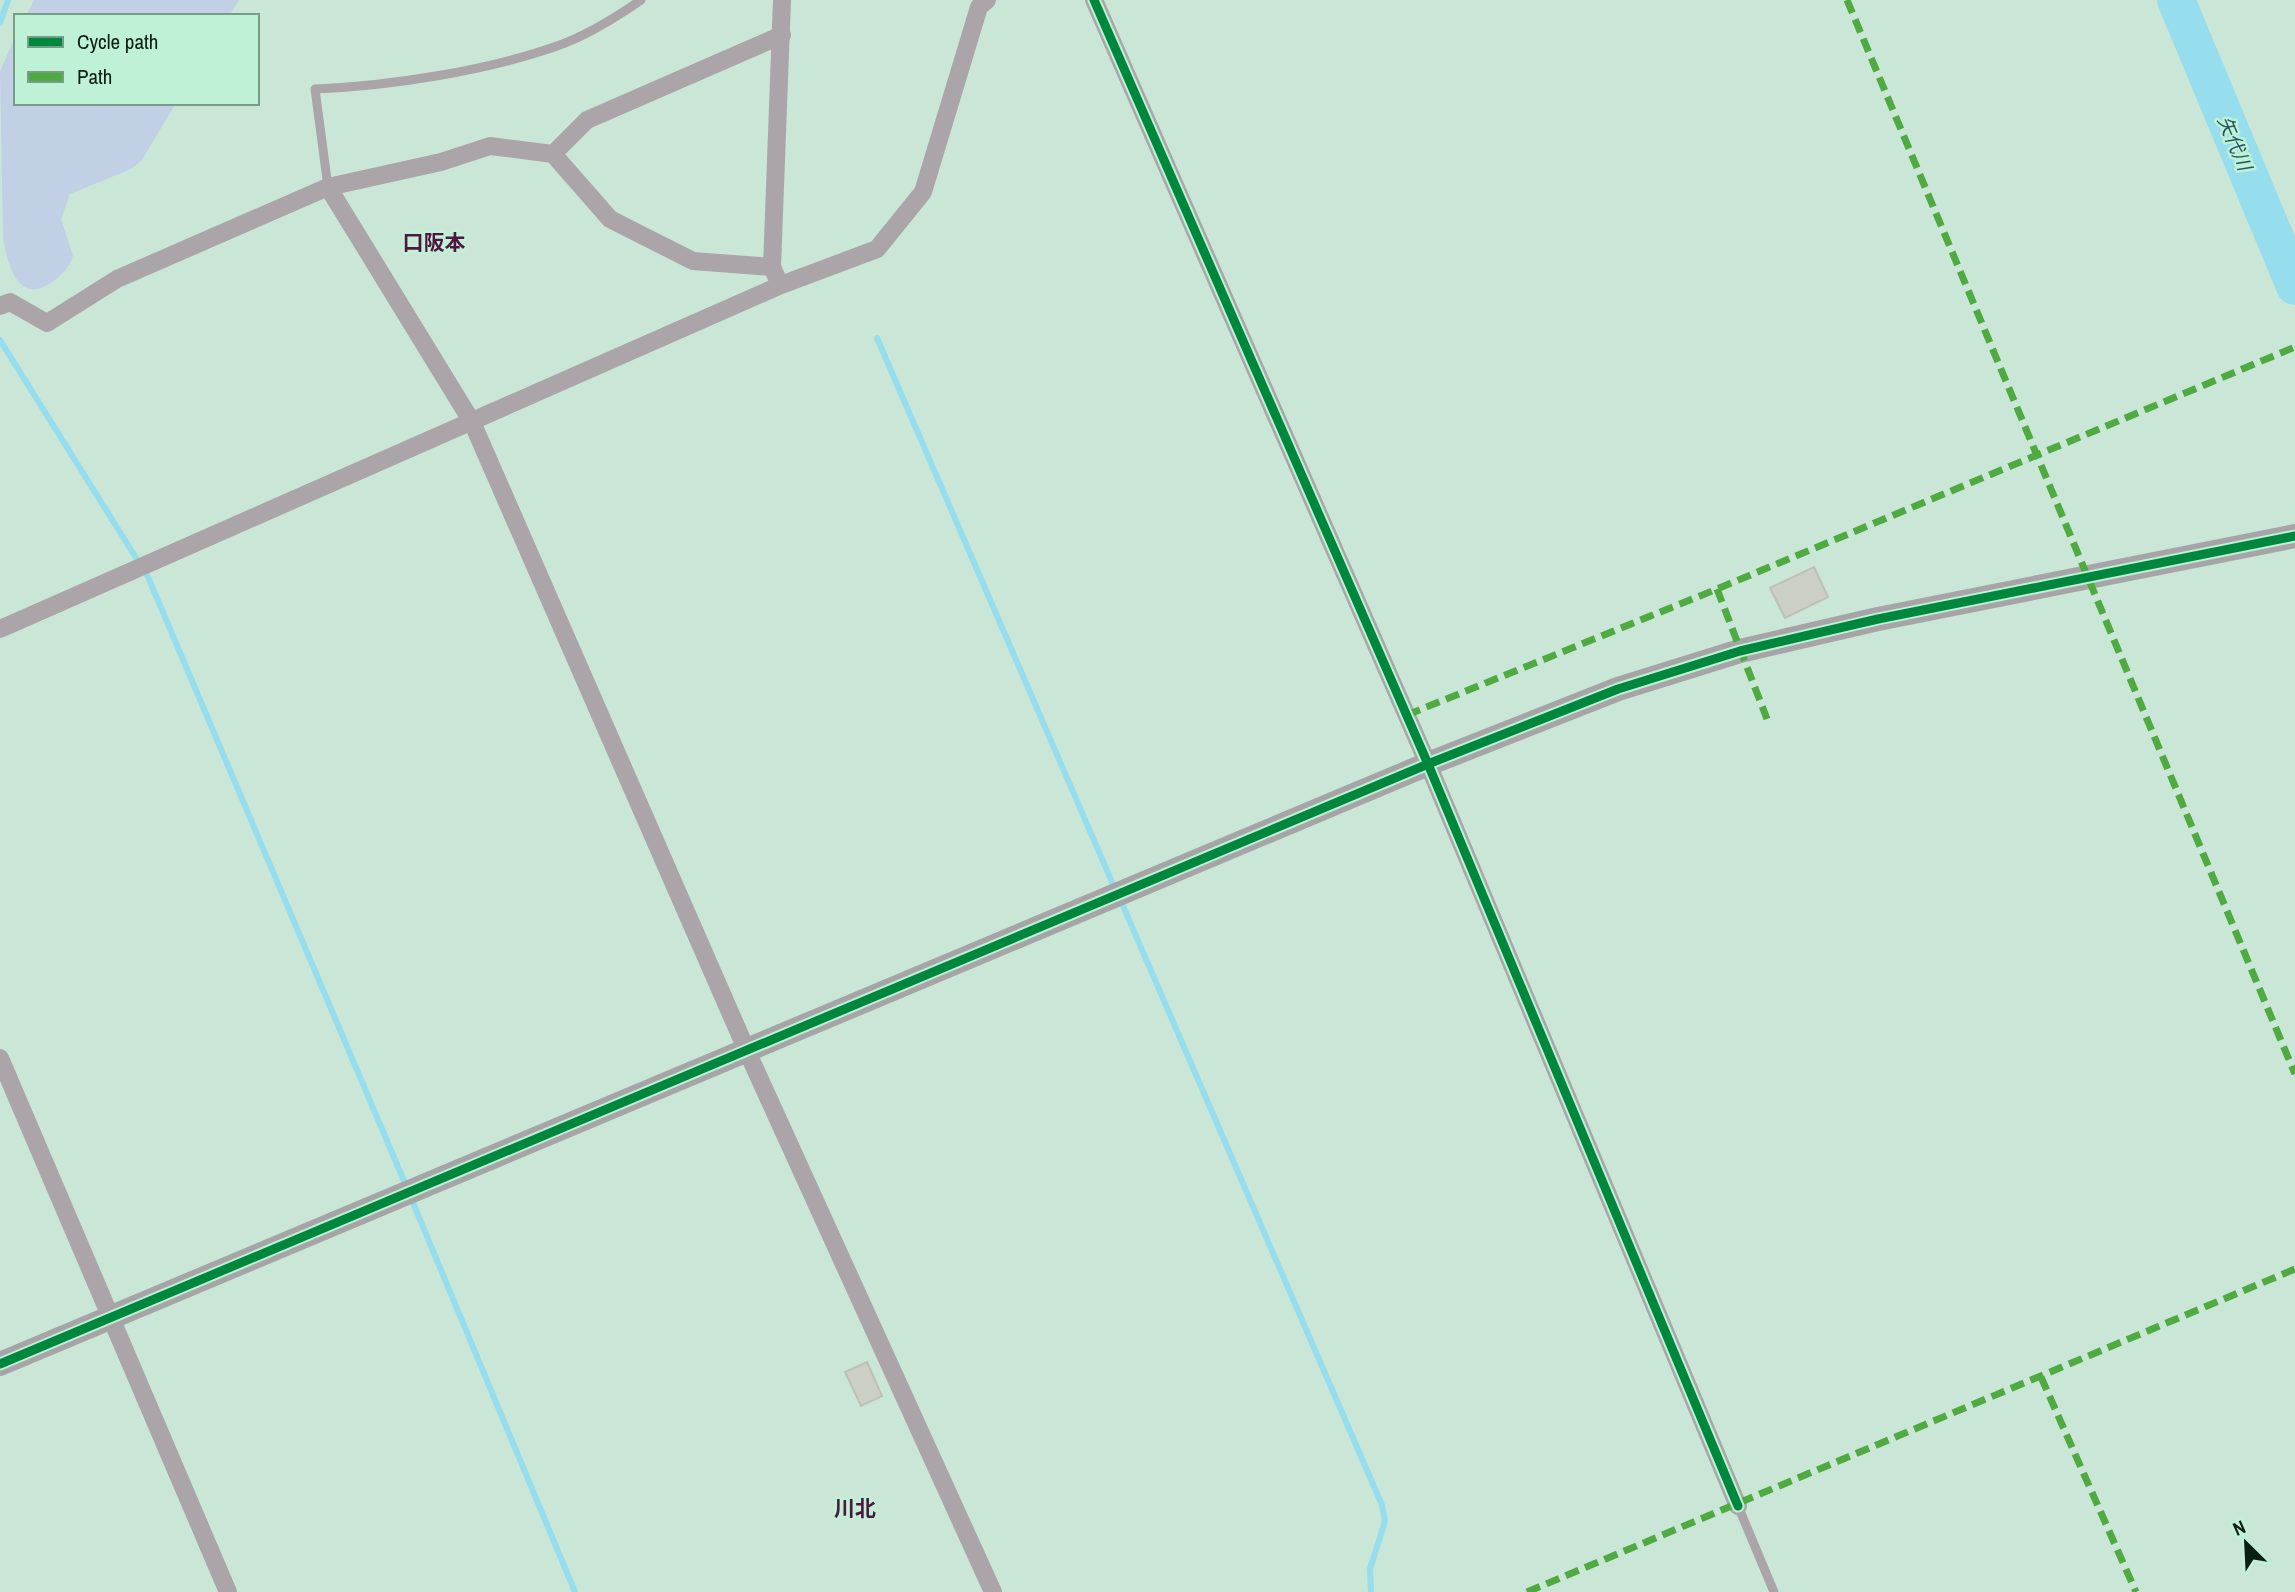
<svg xmlns="http://www.w3.org/2000/svg" width="2295" height="1592" font-family="'Archivo Narrow','Noto Sans JP',sans-serif">
<style>
.green{fill:#c1d0e5}
.lines{fill:none;stroke-linecap:round;stroke-linejoin:round}
.stream{stroke:#96dded;stroke-width:6}
.river{stroke:#96dded;stroke-width:38}
.building{fill:#cccfc5;stroke:#bdc0b5;stroke-width:2}
.lane{stroke:#aba5a9;stroke-width:9}
.street{stroke:#aba5a9;stroke-width:18}
.secondary{stroke:#a6a4a7;stroke-width:24}
.quiet{stroke:#50aa42;stroke-width:7;stroke-dasharray:14 7;stroke-linecap:butt}
.cycleway-casing{stroke:#bff1d6;stroke-width:13}
.cycleway{stroke:#00873e;stroke-width:9}
.labels{text-anchor:middle;dominant-baseline:central;stroke-width:5;stroke-linejoin:round;paint-order:stroke}
.water-label{font-size:19px;font-style:italic;fill:#225464;stroke:#bff1d6}
.quarter-label{font-size:21px;font-weight:bold;fill:#50163f;stroke:#bff1d6}
</style>
<rect width="100%" height="100%" fill="#cae6d7"/>
<g class="green">
<polygon points="34,0 239,0 229,16 26,16"/>
<path d="M16,36v67h160l-34,57 -11,9 -61,25 -9,25 12,37c-6,14 -11,20 -24,28 -32,21 -43,-25 -46,-47l-3,-166z"/>
</g>
<g class="lines">
<g class="stream">
<polyline points="0,23 8,0"/>
<polyline points="877,338 1115,889"/>
<polyline points="0,340 148,577 407,1188"/>
<polyline points="1120,899 1382,1505 1385,1521 1370,1569 1371,1592"/>
<polyline points="411,1198 575,1592"/>
</g>
<polyline class="river" points="2176,0 2295,286"/>
</g>
<g class="building">
<polygon points="1814,567 1828,597 1785,618 1770,588"/>
<polygon points="867,1362 882,1396 861,1406 845,1372"/>
</g>
<g class="lines">
<g class="lane">
<path d="M328,187l-13,-98c75,-3 171,-18 242,-43 29,-10 58,-28 84,-46"/>
<polyline points="1738,1506 1774,1592"/>
</g>
<g class="street">
<polyline points="1094,0 1428,764 1738,1506"/>
<polyline points="553,154 587,120 782,35"/>
<polyline points="328,187 472,422 747,1051 993,1592"/>
<polyline points="776,276 772,267 782,0"/>
<polyline points="0,306 10,302 47,323 117,279 328,187 441,162 490,146 553,154 610,219 693,261 772,267"/>
<polyline points="0,629 781,285 877,249 923,192 979,7 987,0"/>
<polyline points="0,1058 228,1592"/>
</g>
<polyline class="secondary" points="0,1364 1428,764 1618,689 1740,651 1878,619 2295,536"/>
<g class="quiet">
<polyline points="1847,0 2295,1074"/>
<polyline points="1717,589 1767,719"/>
<polyline points="1407,715 1717,589 2295,347"/>
<polyline points="2041,1377 2136,1592"/>
<polyline points="1527,1592 2295,1269"/>
</g>
<defs>
<g id="cycleway">
<polyline points="1094,0 1428,764 1738,1506"/>
<polyline points="0,1364 1428,764 1618,689 1740,651 1878,619 2295,536"/>
</g>
</defs>
<use href="#cycleway" class="cycleway-casing"/>
<use href="#cycleway" class="cycleway"/>
</g>
<g class="labels">
<g class="water-label">
<text transform="translate(2235 143) rotate(67)">矢代川</text>
</g>
<g class="quarter-label">
<text x="434" y="242">口阪本</text>
<text x="855" y="1508">川北</text>
</g>
</g>
<rect x="14" y="14" width="245" height="91" fill="#bff1d6" stroke="#779d88" stroke-width="2"/>
<rect x="28" y="37" width="35" height="10" fill="#00873e" stroke="#779d88" stroke-width="2"/>
<text x="77" y="49" font-size="21" fill="#0a1e14">Cycle path</text>
<rect x="28" y="72" width="35" height="10" fill="#50aa42" stroke="#779d88" stroke-width="2"/>
<text x="77" y="84" font-size="21" fill="#0a1e14">Path</text>
<g transform="translate(2246 1543) rotate(336)" stroke="#bff1d6" stroke-width="5" paint-order="stroke">
<path d="M0-5L12 26L0 18L-12 26Z" fill="#0a1e14"/>
<text y="-10" font-size="19" font-weight="bold" text-anchor="middle" fill="#0a1e14">N</text>
</g>
</svg>
